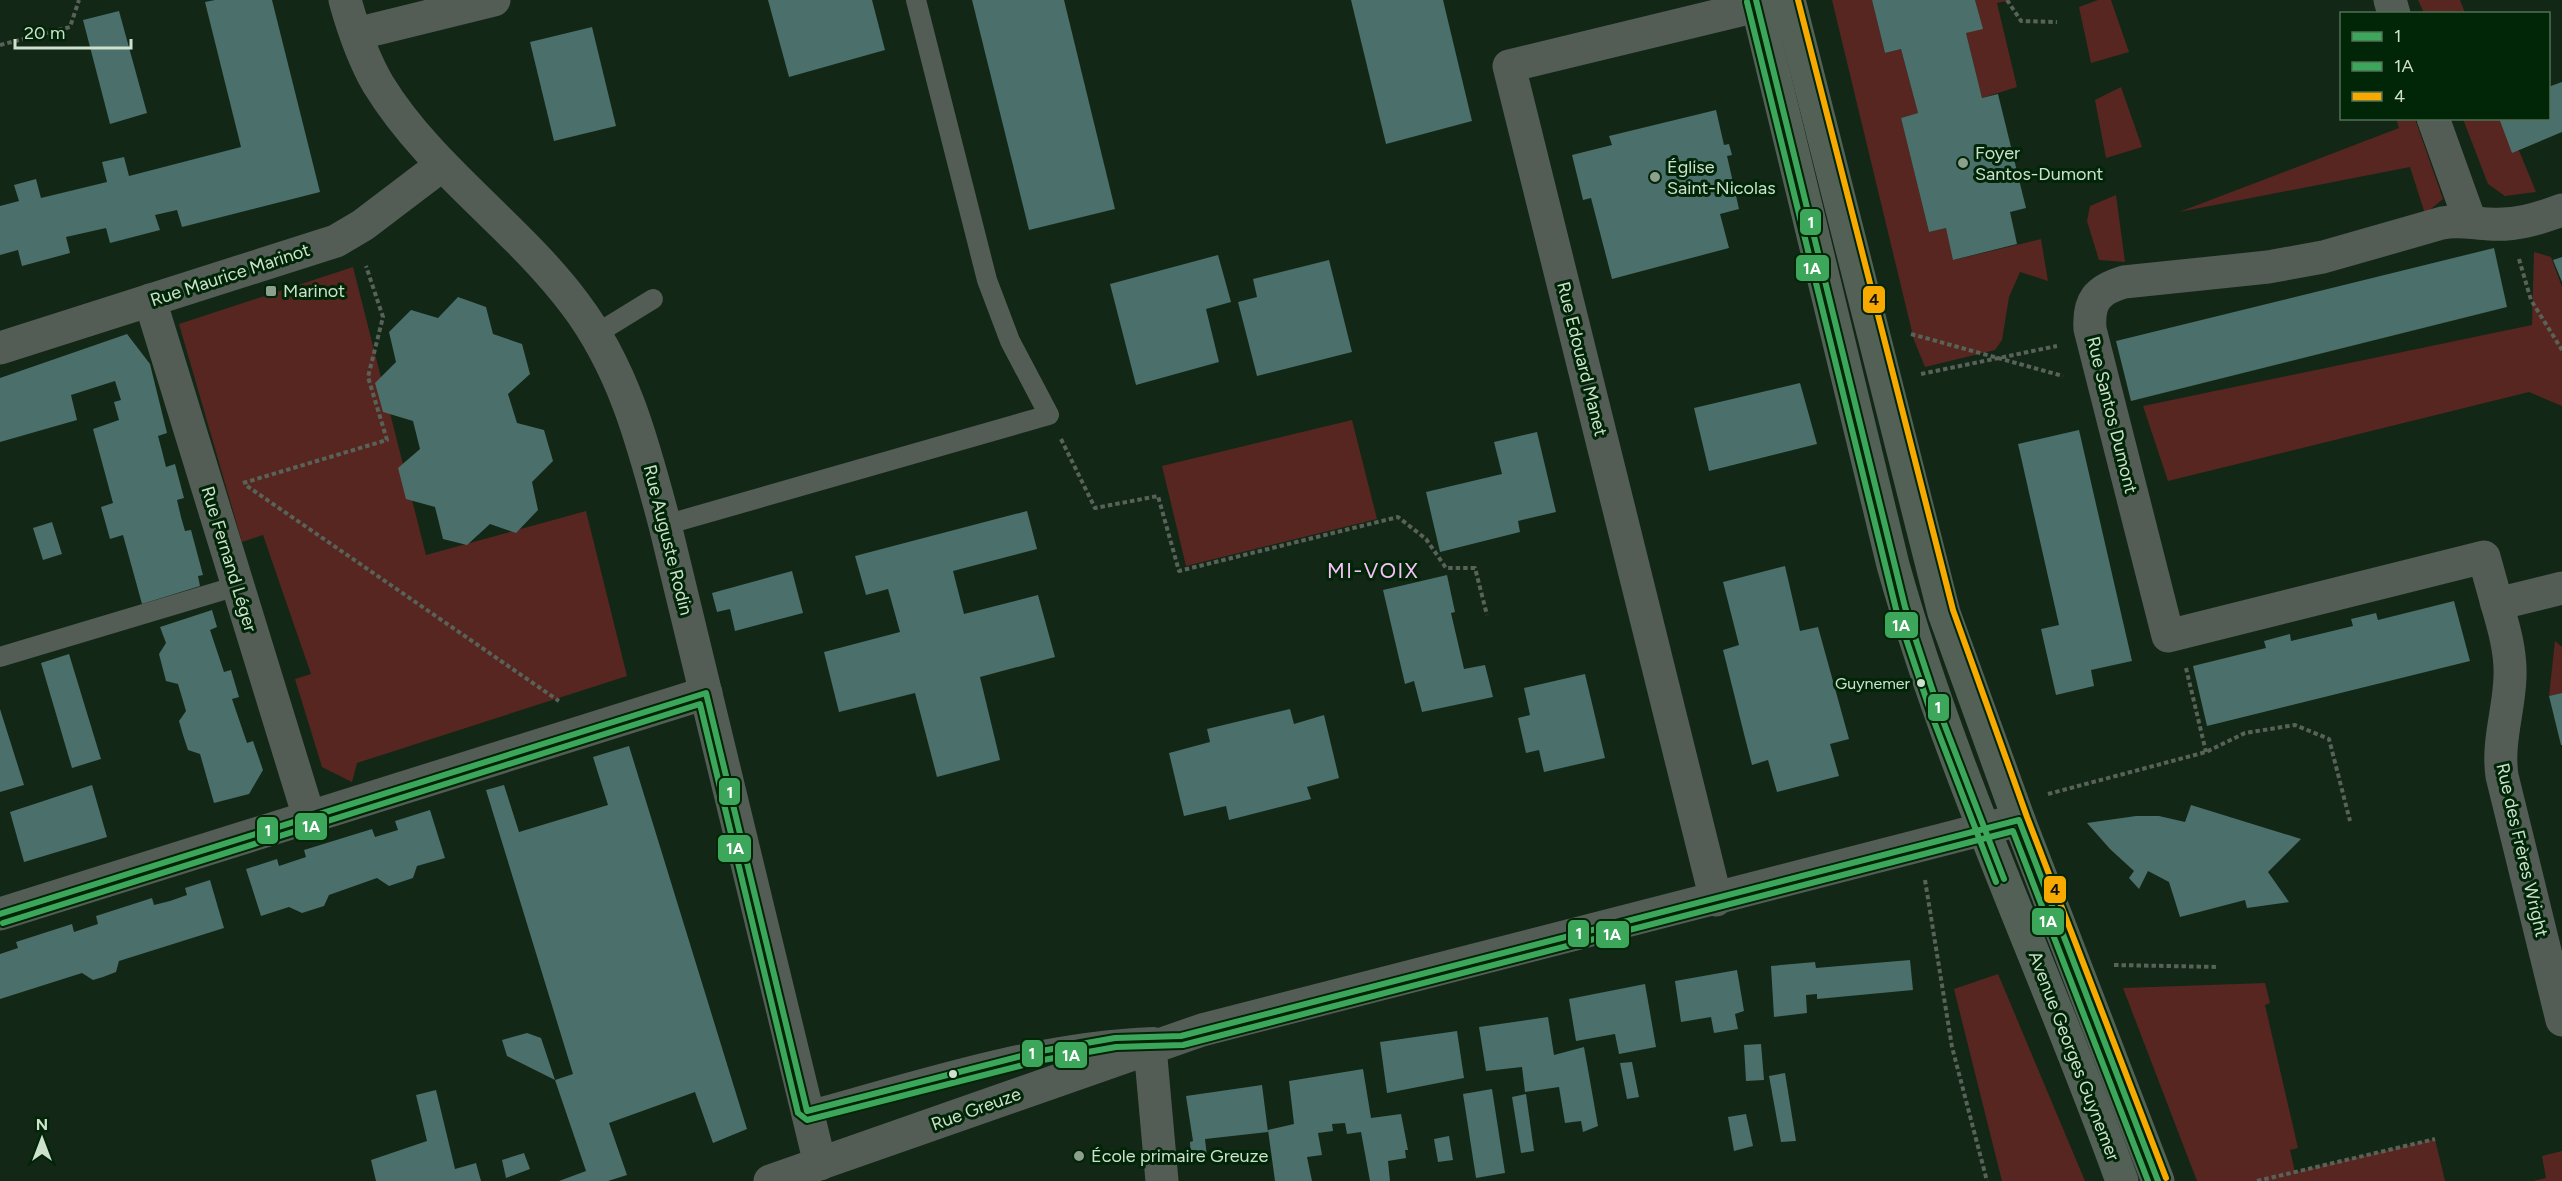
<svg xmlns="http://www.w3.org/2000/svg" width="2562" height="1181" font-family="Figtree,sans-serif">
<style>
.green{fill:#572620}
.building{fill:#4b6f6a}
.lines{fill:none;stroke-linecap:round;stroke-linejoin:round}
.path{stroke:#586258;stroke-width:4;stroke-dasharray:4.5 3;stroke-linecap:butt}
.lane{stroke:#535d55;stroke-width:20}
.street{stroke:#535d55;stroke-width:33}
.secondary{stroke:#536056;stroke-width:33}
.bus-1-casing{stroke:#002507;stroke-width:10}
.bus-2-casing{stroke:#002507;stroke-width:10}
.bus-3-casing{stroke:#002507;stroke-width:10}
.bus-1{stroke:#3ca75b;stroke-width:6}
.bus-2{stroke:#3ca75b;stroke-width:6}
.bus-3{stroke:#f7a900;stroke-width:6}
.poi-dot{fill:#8ca08d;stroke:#002507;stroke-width:2}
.bus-dot{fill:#cde1cd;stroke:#002507;stroke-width:2}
.labels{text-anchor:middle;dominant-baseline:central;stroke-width:6;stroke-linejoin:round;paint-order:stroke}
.bus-label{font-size:16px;fill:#cde1cd;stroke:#002507;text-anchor:end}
.poi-label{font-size:18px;fill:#cde1cd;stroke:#002507;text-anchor:start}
.street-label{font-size:18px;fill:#cde1cd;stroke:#002507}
.quarter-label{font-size:21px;letter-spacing:1.5px;fill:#fac0fa;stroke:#002507}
.line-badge{stroke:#002507;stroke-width:2}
.badge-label{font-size:16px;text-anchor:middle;font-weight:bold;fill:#fff}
.pale-badge-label{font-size:16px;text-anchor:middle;font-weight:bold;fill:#111}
</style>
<rect width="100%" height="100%" fill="#122716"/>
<g class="green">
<polygon points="1832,0 1872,0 1885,53 1901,49 1918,113 1901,118 1929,232 1946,228 1954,260 2041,239 2048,281 2020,272 2009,297 2002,340 1995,350 1925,367 1914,340"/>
<polygon points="1975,0 2012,0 1997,3 2017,87 1982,98 1966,33 1982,28"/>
<polygon points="2098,0 2111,0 2129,52 2091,63 2079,7"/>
<polygon points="2418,0 2460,0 2465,13 2424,13"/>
<polygon points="2121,87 2142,147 2106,158 2095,100"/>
<polygon points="2396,118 2415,119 2443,199 2425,214 2410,167 2179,212 2399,128"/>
<polygon points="2463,119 2506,119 2536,192 2505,196 2488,184"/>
<polygon points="2116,195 2125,262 2099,260 2087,221 2090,206"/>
<polygon points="2534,252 2551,257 2562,287 2562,406 2529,392 2168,481 2143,406 2532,325"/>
<polygon points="353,267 426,555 586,511 627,676 357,763 352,782 322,767 295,679 311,674 263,535 242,542 179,324"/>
<polygon points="1352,420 1377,519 1186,566 1162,466"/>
<polygon points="2555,641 2562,647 2562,693 2549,696"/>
<polygon points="1998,974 2085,1181 2002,1181 1954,989"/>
<polygon points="2265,983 2270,1003 2265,1005 2298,1148 2290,1150 2295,1172 2435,1139 2445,1181 2197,1181 2123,988"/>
<polygon points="2562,1151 2562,1181 2533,1181 2546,1178 2542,1156"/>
</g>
<g class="building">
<polygon points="215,0 272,0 320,192 182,227 177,210 155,215 160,230 110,243 106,228 66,237 70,253 22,266 18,250 0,255 0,206 19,201 14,185 36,179 41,198 107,182 102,162 124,157 129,176 241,147 205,2"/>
<polygon points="768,0 872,0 885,50 789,77"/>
<polygon points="972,0 1064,0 1115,209 1029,230"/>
<polygon points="1351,0 1443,0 1472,121 1386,144"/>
<polygon points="1872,0 1975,0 1983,29 1966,33 1982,98 1998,94 2026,208 2010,212 2017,244 1953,260 1946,228 1929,232 1901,118 1918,113 1901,49 1885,53"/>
<polygon points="119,11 147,113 110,124 83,20"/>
<polygon points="592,27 616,126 554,141 530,42"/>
<polygon points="2562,82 2562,132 2512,153 2499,118 2548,118 2548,87"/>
<polygon points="1716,110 1724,145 1729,144 1732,155 1727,156 1739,209 1720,214 1729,248 1612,279 1591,198 1583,200 1572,155 1612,145 1609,136"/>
<polygon points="2494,248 2507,307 2131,401 2116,341"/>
<polygon points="1218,255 1231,302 1206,309 1219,362 1136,385 1110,284"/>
<polygon points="2562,257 2562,282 2553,260"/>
<polygon points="1329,260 1352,352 1257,376 1238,302 1257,297 1253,279"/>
<polygon points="458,297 486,307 493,334 522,344 530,374 508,394 517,423 544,430 553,461 532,482 538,510 516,533 490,524 467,545 443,539 435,507 406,499 398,468 420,449 413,421 383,412 375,383 396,362 389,332 411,310 438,318"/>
<polygon points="127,334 150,364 167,433 158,436 162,451 166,467 175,464 184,498 177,500 181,517 185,531 191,530 203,575 198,576 200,586 142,604 123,535 110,539 101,507 113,503 93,429 119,420 114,402 121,400 115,381 71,395 77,420 0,442 0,378"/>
<polygon points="1800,383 1817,444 1709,471 1694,408"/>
<polygon points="2079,430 2132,661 2091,670 2094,686 2056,695 2041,629 2059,625 2018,444"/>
<polygon points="1537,432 1556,512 1518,521 1520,532 1440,552 1426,492 1502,474 1494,442"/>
<polygon points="1027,511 1037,549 953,571 964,614 1038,595 1055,657 980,677 1000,760 937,777 915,693 839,712 824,652 900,632 888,589 866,595 855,556"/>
<polygon points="52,522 62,554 43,560 33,528"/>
<polygon points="1785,566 1800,631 1818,627 1849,739 1830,744 1839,776 1777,792 1768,760 1752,765 1744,734 1723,650 1739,645 1723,582"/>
<polygon points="792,571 803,613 735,631 730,609 717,612 712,593"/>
<polygon points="1447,575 1455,612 1451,613 1464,669 1485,665 1493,697 1422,712 1414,681 1405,684 1383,590"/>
<polygon points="2454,601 2470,661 2207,726 2193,666 2266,648 2264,641 2290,634 2291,641 2353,626 2351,619 2376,613 2378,620"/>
<polygon points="212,610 217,627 210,630 224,672 231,670 239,697 232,699 247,743 253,741 263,770 249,794 214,803 200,754 188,750 183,735 179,721 186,711 178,684 166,681 159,654 166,643 160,627"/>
<polygon points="69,654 101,759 72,768 41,663"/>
<polygon points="1585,674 1605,758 1544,772 1539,750 1526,753 1518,718 1530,715 1524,688"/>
<polygon points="2562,693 2562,745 2561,745 2549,696"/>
<polygon points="0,709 24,785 0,792"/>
<polygon points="1290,709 1294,724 1324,715 1339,778 1307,787 1311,799 1229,820 1226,806 1184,816 1169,753 1210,742 1207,729"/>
<polygon points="629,746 747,1129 713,1143 695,1092 609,1123 627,1175 608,1181 559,1181 586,1171 555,1080 573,1074 486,790 504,785 519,832 608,805 593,757"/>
<polygon points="92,785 107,837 24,862 10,812"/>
<polygon points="2191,805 2301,839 2268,872 2289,902 2247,908 2245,900 2180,917 2169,882 2148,871 2139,889 2129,878 2134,871 2110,849 2087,823 2136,816 2159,816 2185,822"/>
<polygon points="430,810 445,858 417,866 413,878 389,886 377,878 329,895 324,906 302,913 289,907 261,916 246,869 277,859 279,866 306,857 304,850 372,829 375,837 398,830 395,821"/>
<polygon points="210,880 224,928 119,961 116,972 103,977 93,980 82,973 0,999 0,954 18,948 16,942 72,924 74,932 98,924 96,916 152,898 154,905 170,901 187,895 185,888"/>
<polygon points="1910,960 1913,990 1817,999 1817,994 1806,995 1807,1013 1774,1017 1771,966 1815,962 1816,968"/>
<polygon points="1737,970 1744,1011 1735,1014 1738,1029 1714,1033 1711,1017 1681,1022 1675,981"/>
<polygon points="1645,984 1656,1047 1619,1054 1615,1034 1576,1041 1569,999"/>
<polygon points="1548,1017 1554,1055 1584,1047 1598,1126 1583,1132 1581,1121 1565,1123 1559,1087 1525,1092 1522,1067 1486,1071 1479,1027"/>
<polygon points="1457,1031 1464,1078 1387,1093 1380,1042"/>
<polygon points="527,1033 541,1038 555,1080 507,1056 502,1040"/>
<polygon points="1761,1044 1764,1080 1746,1081 1744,1045"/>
<polygon points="1632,1062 1639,1097 1627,1099 1620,1063"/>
<polygon points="1363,1069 1371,1118 1401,1114 1408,1150 1405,1150 1406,1158 1388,1161 1390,1181 1370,1181 1361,1132 1347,1134 1345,1123 1332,1124 1333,1131 1318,1133 1322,1155 1307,1157 1312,1181 1275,1181 1268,1130 1294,1124 1289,1081"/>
<polygon points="1785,1073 1796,1141 1781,1142 1769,1076"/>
<polygon points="1262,1085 1268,1132 1205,1139 1207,1157 1191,1160 1190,1142 1193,1141 1186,1096"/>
<polygon points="1492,1089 1505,1173 1476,1178 1463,1094"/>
<polygon points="436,1090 455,1169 476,1163 481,1181 376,1181 371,1160 427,1141 416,1095"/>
<polygon points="1526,1094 1534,1151 1521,1153 1512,1097"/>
<polygon points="1746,1114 1753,1146 1734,1151 1728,1117"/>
<polygon points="1449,1136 1453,1160 1438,1162 1434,1139"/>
<polygon points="524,1153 530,1169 506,1178 502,1160"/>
</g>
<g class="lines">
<g class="path">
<polyline points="2007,0 2021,21 2057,22"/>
<polyline points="0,45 70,27 79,0"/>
<polyline points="2519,259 2531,300 2562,350"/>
<polyline points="1911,334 2063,376"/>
<polyline points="1921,374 2057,346"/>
<polyline points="1061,439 1095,508 1158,496 1179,571 1398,517 1426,539 1446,568 1475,568 1487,615"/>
<polyline points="243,483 387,440 368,377 383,317 366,266"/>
<polyline points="247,486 559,701"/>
<polyline points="2186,668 2206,752"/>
<polyline points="2048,794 2206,752 2245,733 2295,725 2329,739 2350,821"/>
<polyline points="1925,880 1952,1047 1987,1181"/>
<polyline points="2114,965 2219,967"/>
<polyline points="2257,1181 2435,1139"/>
</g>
<g class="lane">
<polyline points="596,334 653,299"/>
<polyline points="665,525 1049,415 1010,341 987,280 916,0"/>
<polyline points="0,657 237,586"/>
<path d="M807,1111c113,-31 230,-70 347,-74"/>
</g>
<g class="street">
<path d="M345,0c8,29 18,58 33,84 52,85 138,141 197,220 50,66 69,143 90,221l155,639"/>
<polyline points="2390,0 2394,14"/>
<polyline points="356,34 494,0"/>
<polyline points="2433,118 2470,221"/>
<polyline points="150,300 309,817"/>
<polyline points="0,348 336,241 363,225 442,165"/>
<path d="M2562,588l-65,16c7,24 14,48 13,73 -1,34 -13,65 -8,99l60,244"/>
<path d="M2497,604l-13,-47 -316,79 -78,-307c-2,-28 7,-39 34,-47l144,-15 55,-10 119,-34c16,-3 30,0 47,1 26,2 49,-5 73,-14"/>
<polyline points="1716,900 1509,66 1757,6"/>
<polyline points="0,914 706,693"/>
<polyline points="1150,1047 1162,1181"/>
<polyline points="770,1181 1202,1030 2019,820"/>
</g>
<g class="secondary">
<path d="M1756,0l137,565c59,211 155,410 229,616"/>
<polyline points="1789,0 1944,613 2019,820 2158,1181"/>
</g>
<defs>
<g id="bus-1">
<polyline points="1756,0 1905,607 1940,713 2004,879"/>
<polyline points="0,914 706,693 807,1111 1041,1051 1115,1038 1181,1036 2019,820 2158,1181"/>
</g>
<g id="bus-2">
<polyline points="1747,2 1896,609 1932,716 1996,882"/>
<polyline points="3,923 700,704 798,1113 807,1120 1043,1060 1116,1047 1183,1045 2013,831 2148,1181"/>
</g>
<polyline id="bus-3" points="1798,0 1953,610 2027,817 2166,1178"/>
</defs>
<use href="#bus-1" class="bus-1-casing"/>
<use href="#bus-2" class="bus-2-casing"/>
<use href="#bus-3" class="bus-3-casing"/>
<use href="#bus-1" class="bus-1"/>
<use href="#bus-2" class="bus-2"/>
<use href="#bus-3" class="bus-3"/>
</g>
<g class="poi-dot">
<circle cx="1963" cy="163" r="6"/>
<circle cx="1655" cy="177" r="6"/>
<rect x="265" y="285" width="12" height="12" rx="3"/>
<circle cx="1079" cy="1156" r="6"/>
</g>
<g class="bus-dot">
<circle cx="1921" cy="683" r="5"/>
<circle cx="953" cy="1074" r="5"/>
</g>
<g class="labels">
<g class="bus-label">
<text x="1910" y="683">Guynemer</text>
</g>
<g class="poi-label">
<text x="1975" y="153">Foyer<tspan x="1975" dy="21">Santos-Dumont</tspan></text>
<text x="1667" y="167">Église<tspan x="1667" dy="21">Saint-Nicolas</tspan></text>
<text x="283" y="291">Marinot</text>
<text x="1091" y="1156">École primaire Greuze</text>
</g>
<g class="street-label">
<text transform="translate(230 275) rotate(-18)">Rue Maurice Marinot</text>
<text transform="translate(1582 359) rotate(76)">Rue Edouard Manet</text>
<text transform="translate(2112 415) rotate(76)">Rue Santos Dumont</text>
<text transform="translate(668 540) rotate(76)">Rue Auguste Rodin</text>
<text transform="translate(229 559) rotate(73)">Rue Fernand Léger</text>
<text transform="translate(2522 850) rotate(77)">Rue des Frères Wright</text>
<text transform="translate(2074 1056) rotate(69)">Avenue Georges Guynemer</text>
<text transform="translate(976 1109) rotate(-20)">Rue Greuze</text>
</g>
<g class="quarter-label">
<text x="1373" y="570">MI-VOIX</text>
</g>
</g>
<g class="line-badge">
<rect x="1799" y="208" width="23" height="28" rx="6" fill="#3ca75b"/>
<rect x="1795" y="254" width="35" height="28" rx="6" fill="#3ca75b"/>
<rect x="1862" y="285" width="24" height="29" rx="6" fill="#f7a900"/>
<rect x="1884" y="611" width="35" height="28" rx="6" fill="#3ca75b"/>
<rect x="1927" y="693" width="23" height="29" rx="6" fill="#3ca75b"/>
<rect x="718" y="777" width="23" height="29" rx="6" fill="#3ca75b"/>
<rect x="294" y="812" width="34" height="29" rx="6" fill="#3ca75b"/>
<rect x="256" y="816" width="23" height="29" rx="6" fill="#3ca75b"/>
<rect x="717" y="834" width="35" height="29" rx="6" fill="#3ca75b"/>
<rect x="2043" y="875" width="24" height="29" rx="6" fill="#f7a900"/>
<rect x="2031" y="907" width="34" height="29" rx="6" fill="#3ca75b"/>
<rect x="1567" y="919" width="23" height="29" rx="6" fill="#3ca75b"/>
<rect x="1595" y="920" width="35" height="29" rx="6" fill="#3ca75b"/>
<rect x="1021" y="1039" width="23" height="29" rx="6" fill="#3ca75b"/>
<rect x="1054" y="1041" width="34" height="28" rx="6" fill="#3ca75b"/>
</g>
<g class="badge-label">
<text x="1811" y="228">1</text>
<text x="1812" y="274">1A</text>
<text x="1901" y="631">1A</text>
<text x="1938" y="713">1</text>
<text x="730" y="798">1</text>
<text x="311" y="832">1A</text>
<text x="268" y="836">1</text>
<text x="735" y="854">1A</text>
<text x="2048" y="927">1A</text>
<text x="1579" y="939">1</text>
<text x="1612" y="940">1A</text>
<text x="1032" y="1059">1</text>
<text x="1071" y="1061">1A</text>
</g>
<g class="pale-badge-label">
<text x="1874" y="305">4</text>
<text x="2055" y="895">4</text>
</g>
<rect x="2340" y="12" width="210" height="108" fill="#002507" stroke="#527056" stroke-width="1.5"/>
<rect x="2352" y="32" width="30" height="9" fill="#3ca75b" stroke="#527056" stroke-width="1.5"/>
<text x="2394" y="42" font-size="18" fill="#cde1cd">1</text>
<rect x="2352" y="62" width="30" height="9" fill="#3ca75b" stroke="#527056" stroke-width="1.5"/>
<text x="2394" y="72" font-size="18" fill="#cde1cd">1A</text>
<rect x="2352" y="92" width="30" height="9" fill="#f7a900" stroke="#527056" stroke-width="1.5"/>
<text x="2394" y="102" font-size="18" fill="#cde1cd">4</text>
<g transform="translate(42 1139)" stroke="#002507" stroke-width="4.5" paint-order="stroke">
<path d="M0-4.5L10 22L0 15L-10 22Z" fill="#cde1cd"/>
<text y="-9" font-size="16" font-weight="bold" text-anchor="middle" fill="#cde1cd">N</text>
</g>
<path d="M15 39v9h116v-9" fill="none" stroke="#cde1cd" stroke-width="3"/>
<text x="24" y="39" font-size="18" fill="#cde1cd" stroke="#002507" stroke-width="4.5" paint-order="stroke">20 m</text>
</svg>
